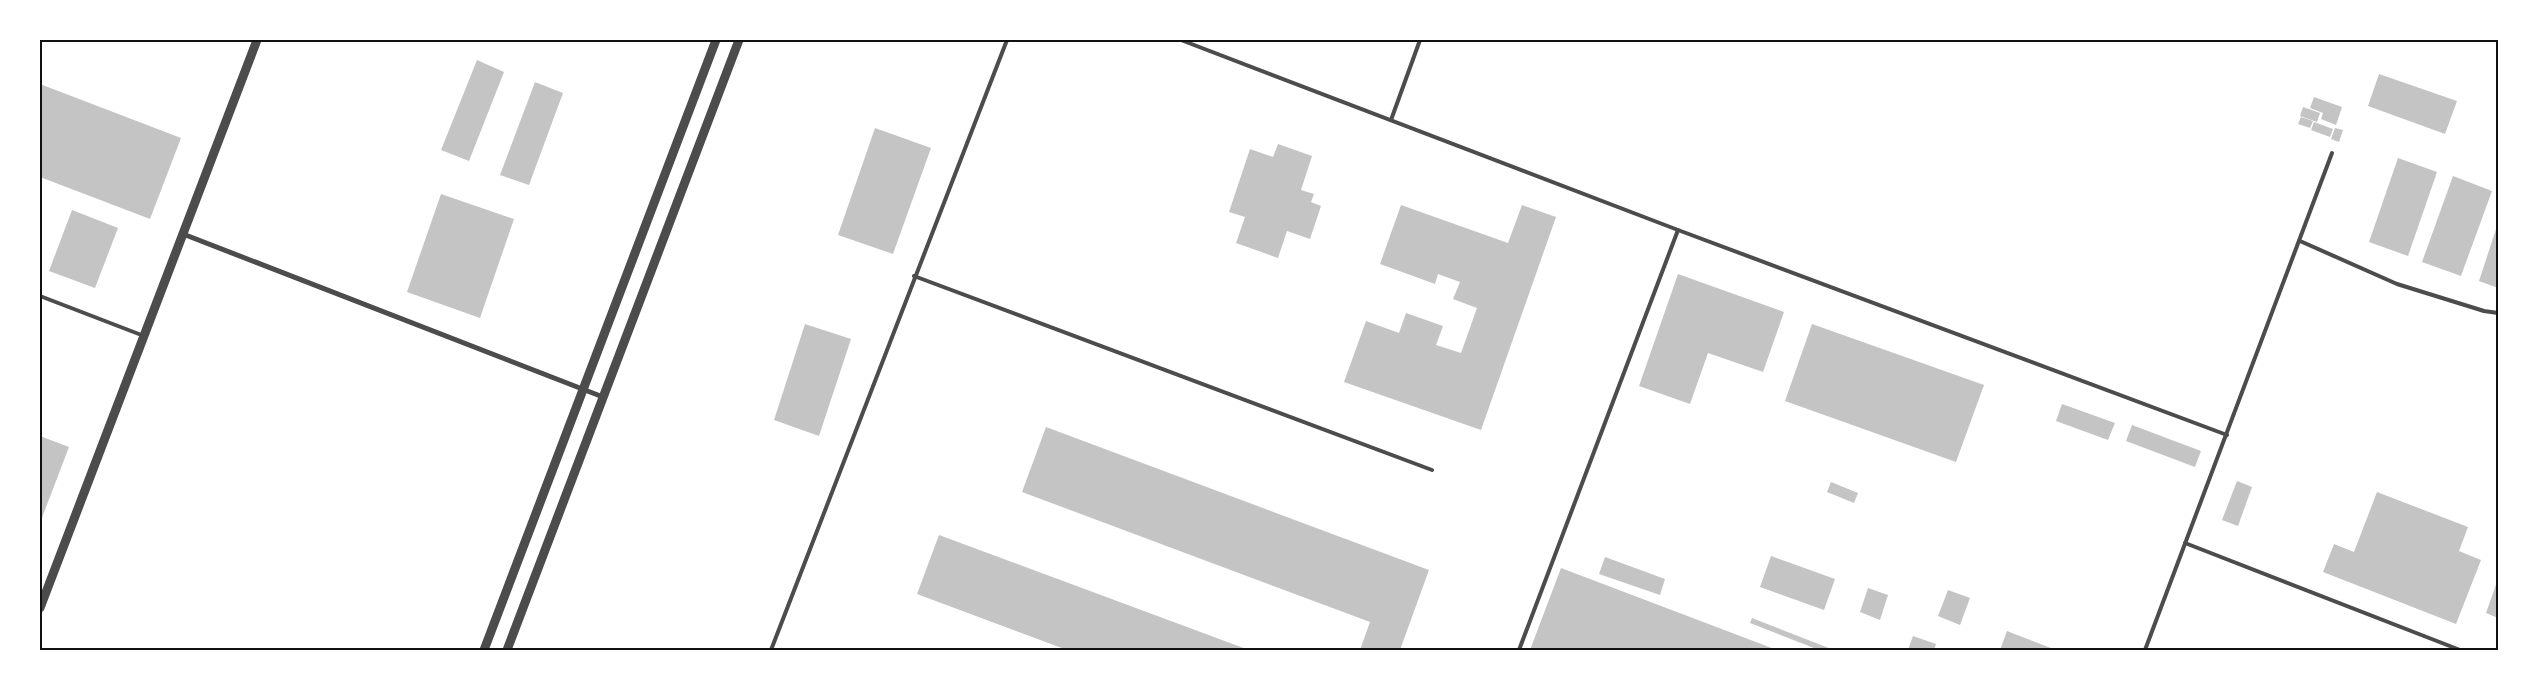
<svg xmlns="http://www.w3.org/2000/svg" width="2538" height="690" font-family="'Asap Condensed',sans-serif">
<style>
.building{fill:#c4c4c4}
.lines{fill:none;stroke-linecap:round;stroke-linejoin:round}
.service{stroke:#4c4c4c;stroke-width:4}
.minor{stroke:#4c4c4c;stroke-width:5}
.tertiary{stroke:#4c4c4c;stroke-width:9}
.neatline{fill:none;stroke:#111;stroke-width:2}
</style>
<rect width="100%" height="100%" fill="#fff"/>
<g class="building">
<polygon points="477,60 504,72 469,161 441,150"/>
<polygon points="2379,74 2457,101 2445,134 2368,106"/>
<polygon points="535,82 563,93 529,185 500,175"/>
<polygon points="40,84 181,138 150,219 40,177"/>
<polygon points="2314,97 2342,107 2336,125 2321,119 2323,113 2310,108"/>
<polygon points="2303,107 2320,113 2317,122 2300,116"/>
<polygon points="2301,117 2313,121 2310,128 2298,124"/>
<polygon points="2314,122 2333,129 2330,137 2311,130"/>
<polygon points="875,128 931,148 893,254 838,235"/>
<polygon points="2335,128 2343,130 2339,142 2331,139"/>
<polygon points="1278,144 1312,156 1301,190 1314,194 1311,202 1321,206 1310,239 1287,231 1278,258 1236,243 1245,217 1229,212 1250,149 1273,157"/>
<polygon points="2398,158 2437,172 2408,256 2369,242"/>
<polygon points="2453,176 2492,191 2461,276 2422,262"/>
<polygon points="441,194 514,219 480,318 407,292"/>
<polygon points="1401,205 1508,243 1522,205 1556,217 1481,430 1344,382 1366,321 1399,333 1406,313 1443,326 1436,345 1461,353 1477,308 1453,299 1460,282 1438,274 1435,284 1380,264"/>
<polygon points="72,210 118,228 95,288 49,271"/>
<polygon points="2498,223 2498,288 2479,281"/>
<polygon points="1678,274 1784,312 1763,372 1708,353 1690,404 1639,386"/>
<polygon points="805,324 851,339 819,436 774,420"/>
<polygon points="1812,324 1984,385 1956,462 1785,401"/>
<polygon points="2062,404 2115,423 2108,440 2056,421"/>
<polygon points="2132,425 2201,451 2195,467 2126,441"/>
<polygon points="1046,427 1429,570 1400,650 1360,650 1370,622 1022,492"/>
<polygon points="40,436 69,447 40,523"/>
<polygon points="2237,481 2252,487 2238,526 2222,520"/>
<polygon points="1831,482 1858,493 1854,503 1827,492"/>
<polygon points="2377,492 2468,527 2459,551 2481,560 2456,624 2323,572 2334,544 2354,552"/>
<polygon points="939,535 1249,650 1067,650 917,594"/>
<polygon points="1771,556 1835,579 1824,610 1760,587"/>
<polygon points="1605,557 1665,579 1660,595 1599,574"/>
<polygon points="1561,568 1777,650 1530,650"/>
<polygon points="2498,579 2498,618 2486,613"/>
<polygon points="1868,588 1888,595 1880,620 1860,612"/>
<polygon points="1948,590 1970,598 1960,625 1938,616"/>
<polygon points="1752,618 1834,650 1819,650 1750,623"/>
<polygon points="2007,631 2056,650 2000,650"/>
<polygon points="1913,636 1936,644 1934,650 1908,650"/>
</g>
<g class="lines">
<g class="service">
<polyline points="1181,40 1678,230 2227,435"/>
<polyline points="1391,120 1420,40"/>
<polyline points="2300,241 2397,284 2484,311 2498,313"/>
<polyline points="914,276 1432,470"/>
<polyline points="40,296 144,336"/>
<polyline points="2185,543 2460,650"/>
<polyline points="771,650 1007,40"/>
<polyline points="1519,650 1678,230"/>
<polyline points="2145,650 2332,153"/>
</g>
<polyline class="minor" points="183,234 603,397"/>
<g class="tertiary">
<polyline points="40,608 257,40"/>
<polyline points="484,650 716,40"/>
<polyline points="507,650 739,40"/>
</g>
</g>
<rect width="2538" height="690" fill="none" stroke="#ffffff" stroke-width="82"/>
<rect x="41" y="41" width="2456" height="608" class="neatline"/>
</svg>
